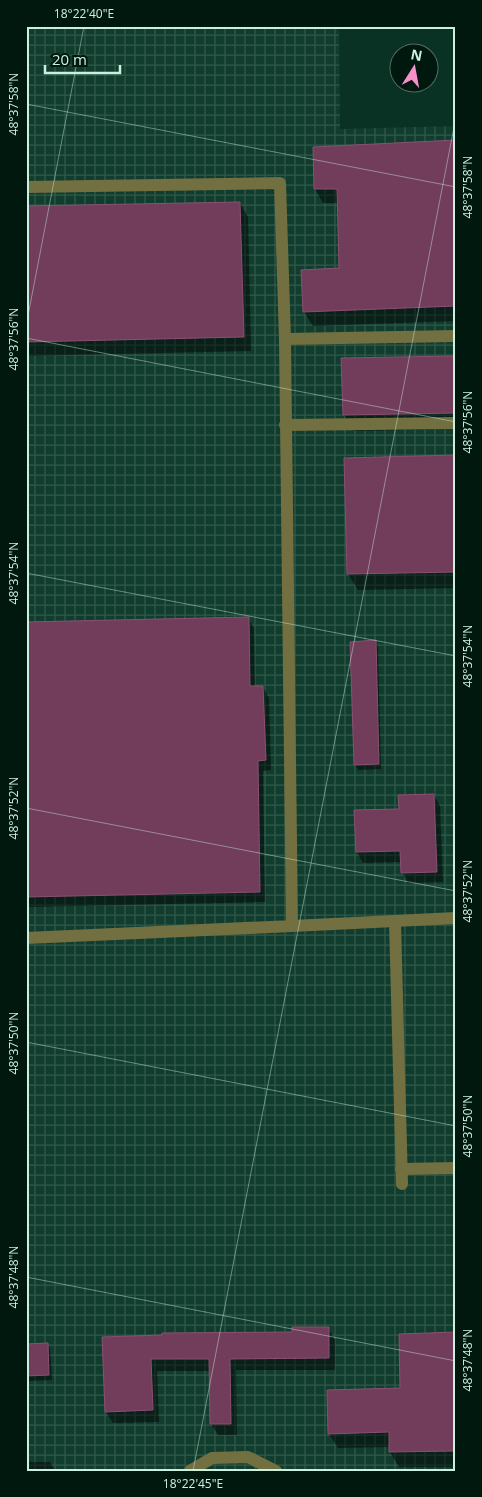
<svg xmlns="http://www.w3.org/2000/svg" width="482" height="1497" font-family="'Open Sans',sans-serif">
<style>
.industrial{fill:url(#industrial-grid)}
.shadow{fill:#0007}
.building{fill:#723c5b;stroke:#895171}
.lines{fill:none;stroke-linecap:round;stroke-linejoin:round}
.service{stroke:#726f40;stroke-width:12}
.ticks{fill:none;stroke:#ccf0df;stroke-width:1;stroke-opacity:0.45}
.neatline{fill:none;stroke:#ccf0df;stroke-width:2}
.ticks-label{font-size:12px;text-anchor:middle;fill:#ccf0df}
</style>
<defs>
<pattern id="industrial-grid" width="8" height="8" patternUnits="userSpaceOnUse" patternTransform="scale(1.25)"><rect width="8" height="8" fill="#103d2d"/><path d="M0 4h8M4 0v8" fill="none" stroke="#32594b"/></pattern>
</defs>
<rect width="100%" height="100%" fill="#0a3224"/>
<polygon class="industrial" points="26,26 339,26 340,129 456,126 456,1471 26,1471"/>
<g class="shadow">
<polygon points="26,64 29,160 26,160"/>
<polygon points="456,141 456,321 313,326 304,312 341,269 339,203 323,203 315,189 314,148"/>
<polygon points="240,203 248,217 251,351 26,356 26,207"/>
<polygon points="456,357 456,429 354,431 344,415"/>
<polygon points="456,456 456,588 358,590 348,574"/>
<polygon points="248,618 254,628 255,688 263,687 269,698 271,770 263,771 265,902 26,907 26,623"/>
<polygon points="376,642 378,647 381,769 358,770 355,765"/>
<polygon points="434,795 440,806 443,882 408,883 402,872 402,862 363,863 357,852 400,810"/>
<polygon points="328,1328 335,1340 335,1370 236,1370 237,1435 218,1435 211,1424 210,1371 157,1371 159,1422 113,1423 106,1412 104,1338 293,1333"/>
<polygon points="456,1334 456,1467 399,1467 390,1452 390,1447 338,1448 329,1434 401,1389"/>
<polygon points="47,1344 50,1349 52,1380 26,1381 26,1345"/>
<polygon points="28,1462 50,1462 55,1471 28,1471"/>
</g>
<g class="building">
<polygon points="456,140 456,306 303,312 301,270 339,268 337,189 314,189 313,147"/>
<polygon points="240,202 244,337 26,342 26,206"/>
<polygon points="456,356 456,413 343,415 341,358"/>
<polygon points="456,455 456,572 347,574 344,458"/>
<polygon points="249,617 250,686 263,686 266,760 258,761 260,892 26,897 26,622"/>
<polygon points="376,640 379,764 354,765 350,642"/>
<polygon points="434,794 437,872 401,873 400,851 356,852 354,810 399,809 398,795"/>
<polygon points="292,1327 329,1327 329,1358 230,1359 231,1424 210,1424 209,1359 151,1359 153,1410 105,1412 102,1337 162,1335 162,1333 292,1332"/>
<polygon points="456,1332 456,1451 389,1452 389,1432 328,1434 327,1390 400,1388 399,1334"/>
<polygon points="48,1343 49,1375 26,1376 26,1344"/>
</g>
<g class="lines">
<g class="service">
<polyline points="26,187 280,183 285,339"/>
<polyline points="285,425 456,423"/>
<polyline points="395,922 402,1184"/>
<polyline points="292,926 456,918"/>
<polyline points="26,938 292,926 285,339 456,336"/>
<polyline points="401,1169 456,1168"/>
<polyline points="190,1471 212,1458 248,1457 276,1471"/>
</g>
</g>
<path class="ticks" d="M26,104l430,83M26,326l58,-300M26,338l430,84M26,573l430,83M26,808l430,83M26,1042l430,84M26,1277l430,84M193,1471l263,-1354"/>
<rect width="482" height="1497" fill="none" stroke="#00180e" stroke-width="55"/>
<g transform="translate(414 68) rotate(11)"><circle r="24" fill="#00180e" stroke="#526e62"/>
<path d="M0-4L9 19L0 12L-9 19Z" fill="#f890cc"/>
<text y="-8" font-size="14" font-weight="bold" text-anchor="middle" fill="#ccf0df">N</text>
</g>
<path d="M45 65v8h75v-8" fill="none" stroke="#ccf0df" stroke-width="2.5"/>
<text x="52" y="65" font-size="15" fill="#ccf0df" stroke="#00180e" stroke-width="4" paint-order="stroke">20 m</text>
<rect x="28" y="28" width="426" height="1442" class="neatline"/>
<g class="ticks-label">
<text x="84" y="18">18°22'40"E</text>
<text transform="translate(14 104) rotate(-90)" y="4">48°37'58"N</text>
<text transform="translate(468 187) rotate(-90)" y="4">48°37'58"N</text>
<text transform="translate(14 339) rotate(-90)" y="4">48°37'56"N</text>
<text transform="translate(468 422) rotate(-90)" y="4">48°37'56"N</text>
<text transform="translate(14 573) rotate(-90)" y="4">48°37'54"N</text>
<text transform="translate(468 656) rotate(-90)" y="4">48°37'54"N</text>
<text transform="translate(14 808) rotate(-90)" y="4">48°37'52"N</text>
<text transform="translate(468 891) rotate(-90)" y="4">48°37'52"N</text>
<text transform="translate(14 1043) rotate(-90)" y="4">48°37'50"N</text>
<text transform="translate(468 1126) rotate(-90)" y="4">48°37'50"N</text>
<text transform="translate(14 1277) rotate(-90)" y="4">48°37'48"N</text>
<text transform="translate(468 1360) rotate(-90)" y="4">48°37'48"N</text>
<text x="193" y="1488">18°22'45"E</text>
</g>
</svg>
